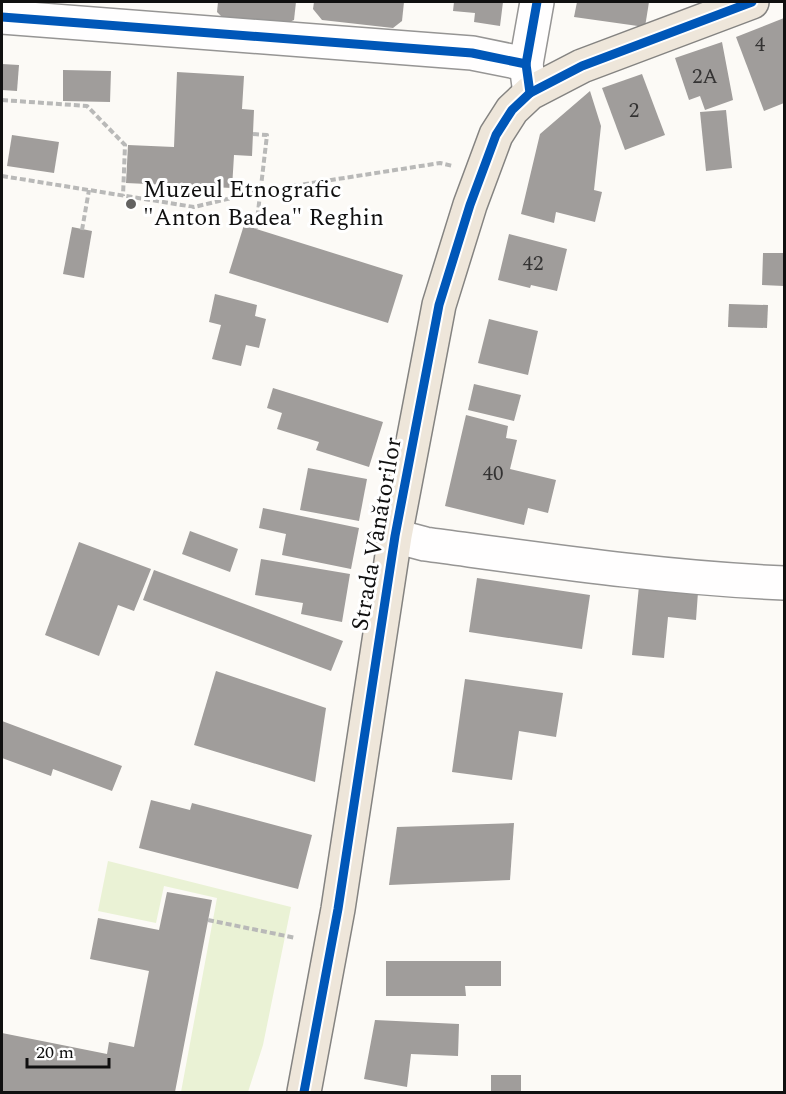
<svg xmlns="http://www.w3.org/2000/svg" width="786" height="1094" font-family="Spectral,serif">
<style>
.green{fill:#eaf2d5}
.building{fill:#a09d9b}
.lines{fill:none;stroke-linecap:round;stroke-linejoin:round}
.minor-casing{stroke:#969594;stroke-width:36}
.major-casing{stroke:#848381;stroke-width:36}
.path{stroke:#b9b9b8;stroke-width:4;stroke-dasharray:6 3;stroke-linecap:butt}
.minor{stroke:#fffefe;stroke-width:33}
.major{stroke:#eee6da;stroke-width:33}
.cycleway-casing{stroke:#fff;stroke-width:13}
.cycleway{stroke:#0057b8;stroke-width:9}
.poi-dot{fill:#636260;stroke:#fff;stroke-width:2}
.labels{text-anchor:middle;dominant-baseline:central;stroke-width:6;stroke-linejoin:round;paint-order:stroke}
.number-label{font-size:21px;fill:#343333}
.poi-label{font-size:24px;fill:#101010;stroke:#fff;text-anchor:start}
.street-label{font-size:24px;fill:#101010;stroke:#fff}
</style>
<rect width="100%" height="100%" fill="#fcfaf6"/>
<polygon class="green" points="108,861 291,907 263,1045 248,1092 181,1092 217,898 164,886 156,923 98,911"/>
<g class="building">
<polygon points="218,2 296,2 294,20 287,23 222,17 217,12"/>
<polygon points="314,2 404,2 402,21 393,28 322,20 313,9"/>
<polygon points="454,2 503,2 500,26 474,22 475,13 453,11"/>
<polygon points="577,2 649,2 645,27 574,17"/>
<polygon points="784,18 784,103 764,111 736,37"/>
<polygon points="722,42 733,100 705,110 700,96 689,100 675,58"/>
<polygon points="2,64 19,65 17,91 2,90"/>
<polygon points="63,70 111,71 110,102 63,101"/>
<polygon points="177,72 244,76 242,109 254,110 252,156 234,155 232,188 126,183 128,145 174,147"/>
<polygon points="642,74 665,135 625,150 602,88"/>
<polygon points="590,91 601,126 594,190 602,192 595,222 556,212 554,223 521,214 540,134"/>
<polygon points="726,110 732,168 706,171 700,112"/>
<polygon points="12,135 59,142 54,173 7,166"/>
<polygon points="244,225 403,275 388,323 229,273"/>
<polygon points="72,227 92,231 84,278 63,274"/>
<polygon points="509,234 567,249 557,291 531,285 530,288 498,280"/>
<polygon points="763,253 784,253 784,286 762,285"/>
<polygon points="215,294 257,305 255,316 266,319 259,348 246,345 241,366 212,359 221,325 209,322"/>
<polygon points="729,304 768,305 767,328 728,327"/>
<polygon points="489,319 538,331 528,375 478,363"/>
<polygon points="474,384 521,395 514,421 468,410"/>
<polygon points="273,388 383,422 369,467 316,450 319,442 277,429 282,413 267,408"/>
<polygon points="466,415 508,426 506,438 517,440 510,469 556,480 548,513 528,508 524,525 445,506"/>
<polygon points="308,468 367,479 359,521 300,510"/>
<polygon points="263,508 359,528 351,569 282,555 286,534 259,528"/>
<polygon points="190,531 238,549 230,572 182,554"/>
<polygon points="79,542 151,569 134,611 118,605 99,656 45,635"/>
<polygon points="261,559 350,574 342,622 301,614 303,603 255,595"/>
<polygon points="154,570 343,641 331,671 143,600"/>
<polygon points="477,578 590,595 582,649 469,632"/>
<polygon points="639,586 698,592 696,620 668,617 664,658 632,655"/>
<polygon points="216,671 326,708 315,782 194,745"/>
<polygon points="465,679 563,693 556,737 519,731 512,780 452,772"/>
<polygon points="2,721 122,766 112,791 53,769 51,776 2,758"/>
<polygon points="151,800 190,810 192,803 312,835 298,889 139,848"/>
<polygon points="514,823 510,880 389,885 397,827"/>
<polygon points="167,892 212,900 175,1092 2,1092 2,1033 107,1054 109,1042 134,1047 149,971 90,959 98,918 159,930"/>
<polygon points="386,961 501,961 501,986 465,986 466,996 386,996"/>
<polygon points="375,1020 459,1024 458,1056 411,1054 407,1087 364,1079"/>
<rect x="491" y="1075" width="30" height="17"/>
</g>
<g class="lines">
<defs>
<g id="minor">
<polyline points="2,17 472,53 526,64"/>
<polyline points="529,86 526,64 537,2"/>
<path d="M395,536l30,8c119,16 239,34 359,39"/>
</g>
<polyline id="major" points="304,1092 338,909 395,536 439,305 470,205 496,135 512,110 530,93 582,66 752,2"/>
</defs>
<use href="#minor" class="minor-casing"/>
<use href="#major" class="major-casing"/>
<g class="path">
<polyline points="2,100 87,106 125,145 123,196"/>
<polyline points="253,134 267,135 256,229"/>
<polyline points="2,176 194,207 261,191 440,163 453,166"/>
<polyline points="82,230 89,190"/>
<polyline points="208,920 296,938"/>
</g>
<use href="#minor" class="minor"/>
<use href="#major" class="major"/>
<defs>
<g id="cycleway">
<polyline points="2,17 472,53 526,64"/>
<polyline points="530,93 526,64 537,2"/>
<polyline points="304,1092 338,909 395,536 439,305 470,205 496,135 512,110 530,93 582,66 752,2"/>
</g>
</defs>
<use href="#cycleway" class="cycleway-casing"/>
<use href="#cycleway" class="cycleway"/>
</g>
<circle class="poi-dot" cx="131" cy="204" r="6"/>
<g class="labels">
<g class="number-label">
<text x="760" y="45">4</text>
<text x="705" y="77">2A</text>
<text x="634" y="111">2</text>
<text x="533" y="264">42</text>
<text x="493" y="474">40</text>
</g>
<g class="poi-label">
<text x="143" y="190">Muzeul Etnografic<tspan x="143" dy="28">"Anton Badea" Reghin</tspan></text>
</g>
<g class="street-label">
<text transform="translate(377 534) rotate(-80)">Strada Vânătorilor</text>
</g>
</g>
<rect width="786" height="1094" fill="none" stroke="#101010" stroke-width="6"/>
<path d="M27 1058v9h82v-9" fill="none" stroke="#101010" stroke-width="3"/>
<text x="36" y="1058" font-size="18" fill="#101010" stroke="#ffffff" stroke-width="4.5" paint-order="stroke">20 m</text>
</svg>
